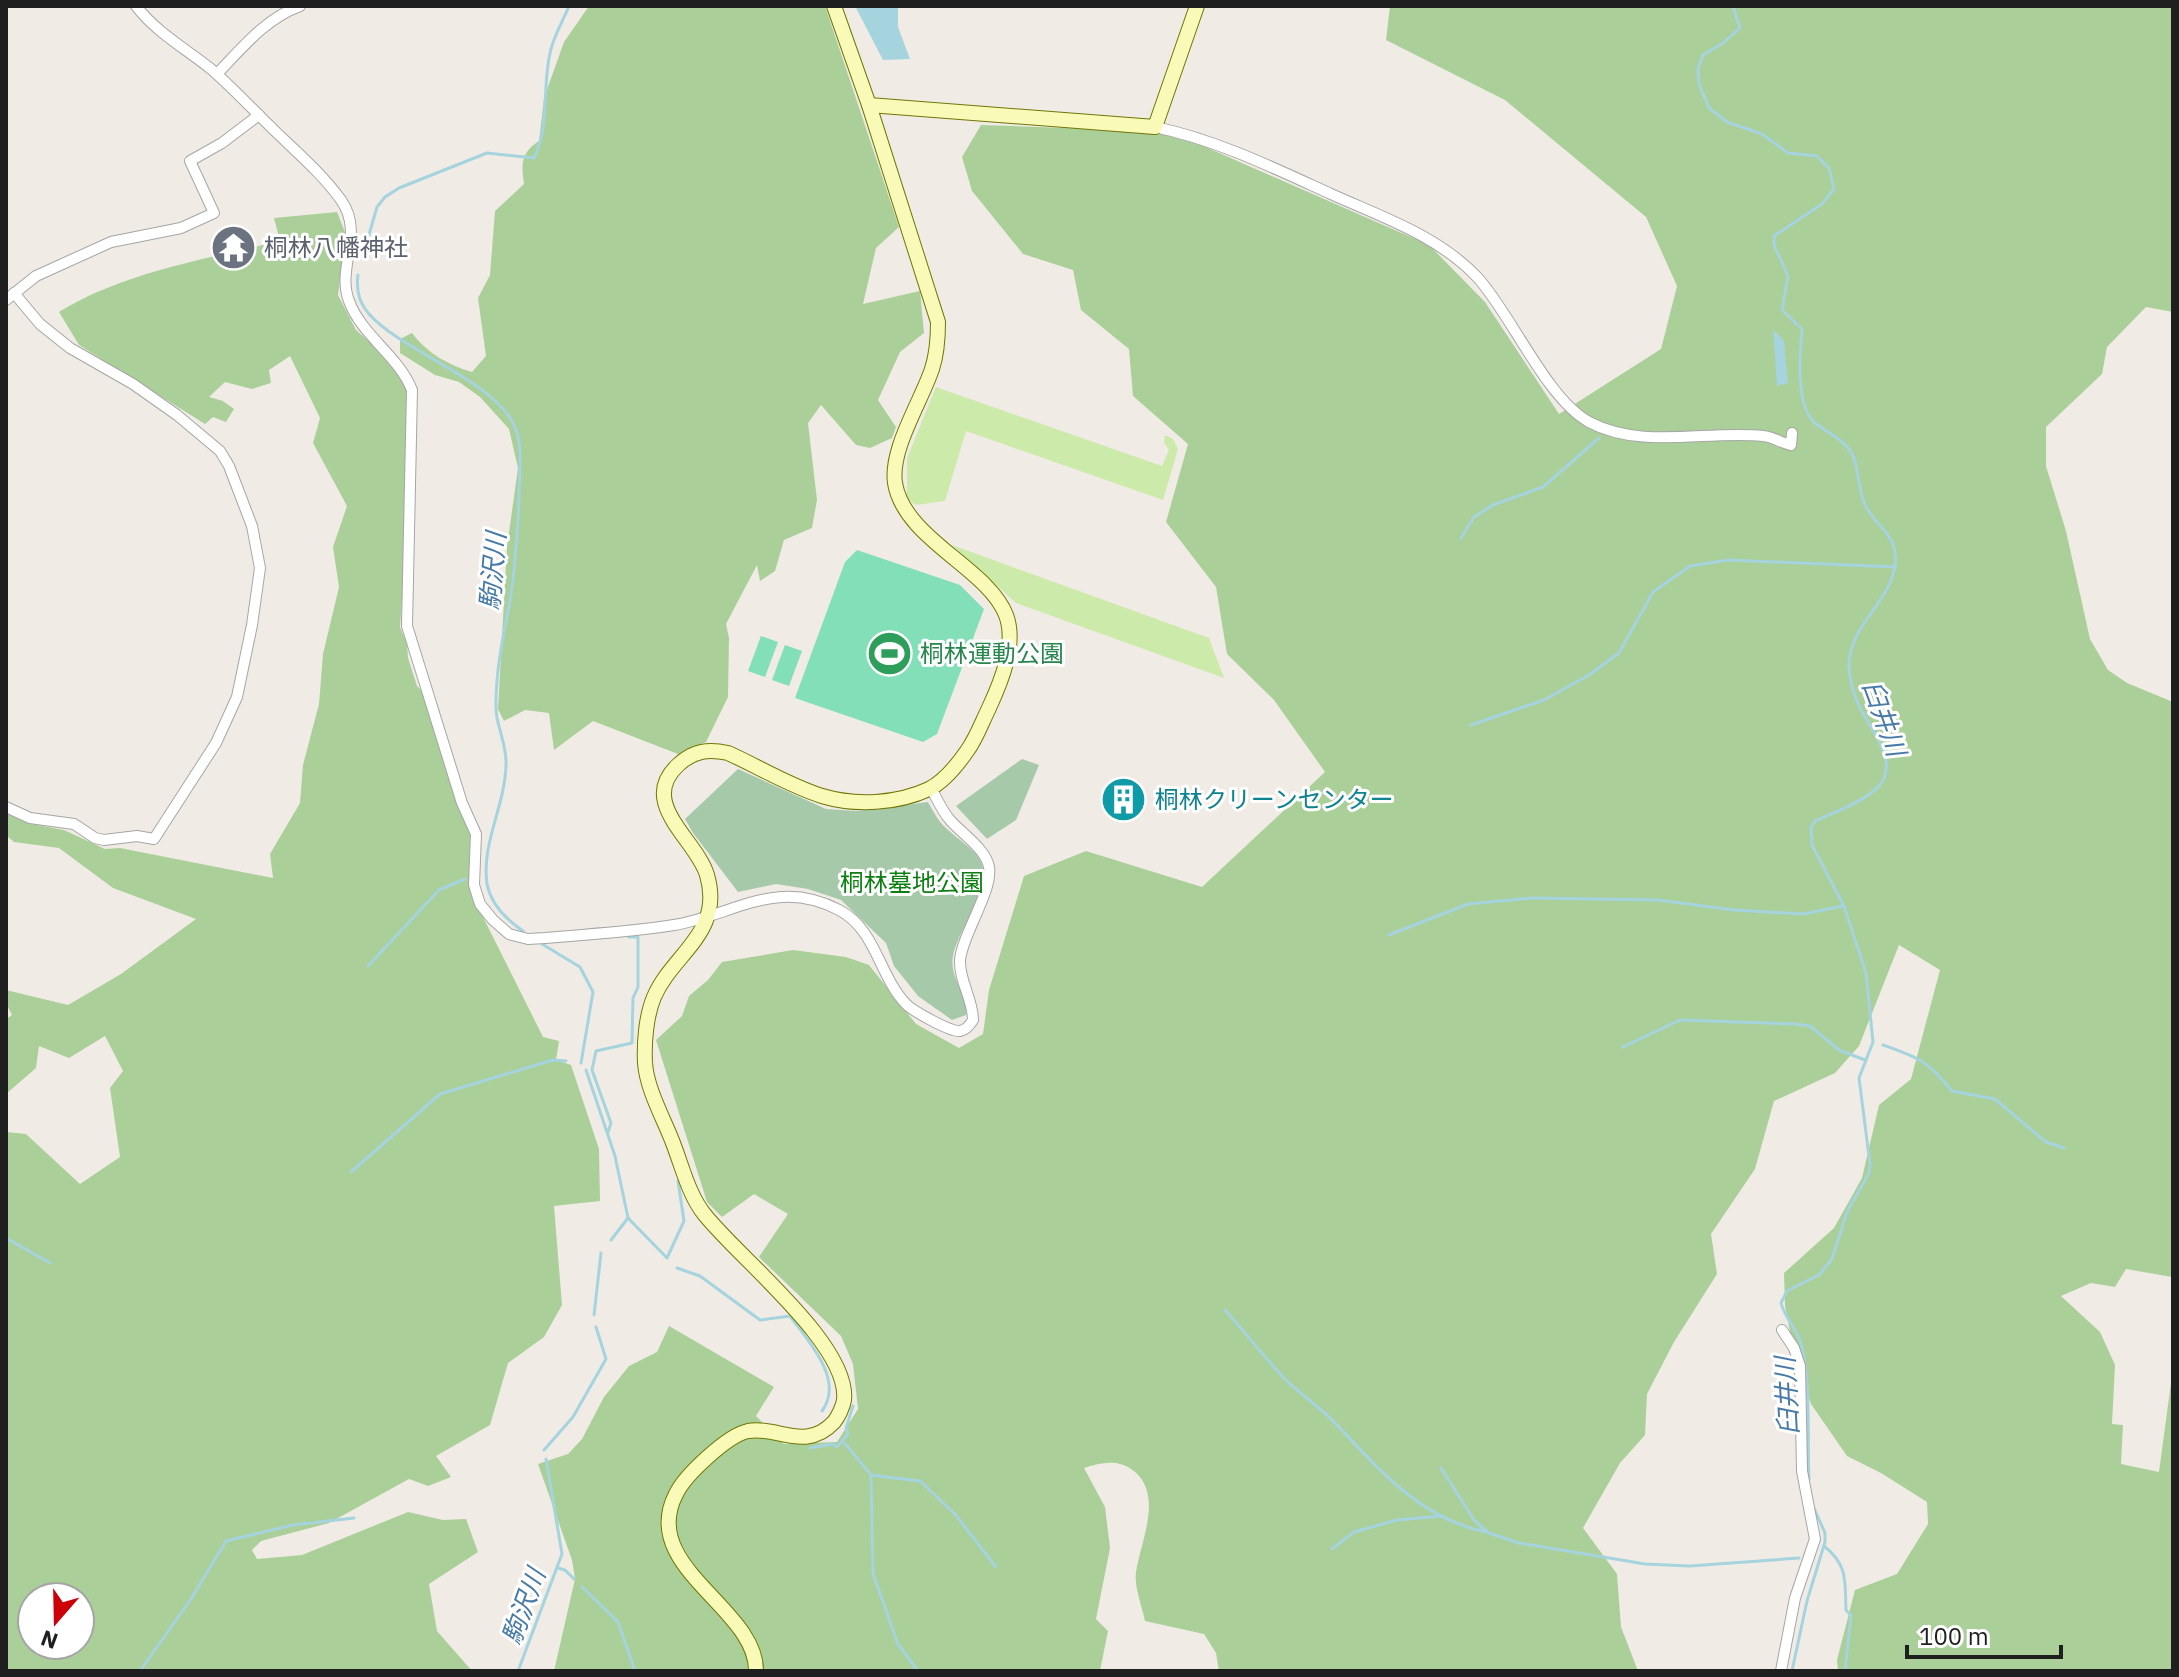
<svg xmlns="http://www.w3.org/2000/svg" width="2179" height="1677" font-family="'IBM Plex Sans','Noto Sans JP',sans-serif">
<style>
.grass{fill:#cceaaa}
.forest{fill:#abcf99;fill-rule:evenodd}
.cemetery{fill:#a6c9aa}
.pitch{fill:#82dfb8}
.water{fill:#a5d3de}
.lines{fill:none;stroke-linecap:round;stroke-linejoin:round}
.stream{stroke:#a5d3de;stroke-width:3}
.street-casing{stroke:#a6a6a6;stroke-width:12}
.secondary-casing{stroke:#6f7704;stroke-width:16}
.street{stroke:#fff;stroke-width:10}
.secondary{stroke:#f9fab8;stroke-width:14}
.labels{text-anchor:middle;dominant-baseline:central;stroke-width:6;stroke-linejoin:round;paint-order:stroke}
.worship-label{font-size:24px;fill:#5b616d;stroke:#fff;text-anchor:start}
.leisure-label{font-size:24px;fill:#27864d;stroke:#fff;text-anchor:start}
.culture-label{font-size:24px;fill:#0d838f;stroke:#fff;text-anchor:start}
.park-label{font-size:24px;fill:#0b7f10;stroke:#fff}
.water-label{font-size:26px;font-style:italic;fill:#477aa7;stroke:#fff}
</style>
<rect width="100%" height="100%" fill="#f0ece5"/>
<g class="grass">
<polygon points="936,387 1162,466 1169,450 1164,443 1165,435 1173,439 1178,449 1163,500 966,431 945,501 916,505 907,499 907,458"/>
<polygon points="952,545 1209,638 1224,678 1016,603"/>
</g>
<g class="forest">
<path d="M589,6h236l74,221 -23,21 -13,56 57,-13 4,42 -24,19 -22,48 18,27 -4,11 -22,10 -14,-3 -35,-40 -13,18 9,77 -5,28 -28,12 -9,31 -15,10 -3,-16 -31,59 3,14 -1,59 -22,45 -28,12 -85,-33 -39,29 -5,-37 -24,-3 -21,11 -6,-12 9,-162 11,-79 -9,-39 -29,-32 -21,-15 -24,-7 -35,-22v-14l12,-6c15,20 36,32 60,39l14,-16 -8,-58 12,-23 5,-64 29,-27c-3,-20 -3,-32 15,-43l5,-43 20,-56z"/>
<path d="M1390,6h783v306l-27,-5 -39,40 -5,27 -56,53v39l20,65 24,108 18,31 19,13 46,19 -1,575 -46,-8 -11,18 -24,-4 -30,13 39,36 15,33 -3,59 11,1 -2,39 38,8 14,-104v303h-335l-1,-11 18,-70 42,-16 31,-50 -1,-22 -46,-29 -34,-17 -36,-52 -17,-52 -9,-46 -1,-33 50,-45 28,-50 17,-73 32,-26 29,-109 -41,-25 -40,101 -24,27 -61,28 -19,68 -44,65 6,40 -43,68 -27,52 -2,41 -25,28 -37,65 34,46 4,53 17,44h-419l-3,-18 -12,-19 -59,-13c-3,-15 -11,-34 -9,-49 5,-32 29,-80 -5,-103 -15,-10 -31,-6 -47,-1l21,39 5,41 -14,71 12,12 -8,40h-546l21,-92 -3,-19 -34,-96 30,-10 14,-15 22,-42 25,-31 28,-14 12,-26 105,61 -18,29 28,28 53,-2 21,-33 -5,-45 -12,-28 -82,-79 29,-43 -34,-20 -32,23 -15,-15 -51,-162 26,-24 7,-20 19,-16 14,-18 71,-12 53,7 23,8 47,59 43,24 24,-14 6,-44 35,-114 62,-25 116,36 123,-115 -51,-72 -47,-46 -11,-67 -50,-65 22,-78 -55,-48 -4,-47 -48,-39 -8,-40 -50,-16 -51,-63 -10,-34 19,-32 170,6 50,14 228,100 56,57 74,112 102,-65 16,-63 -31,-69 -141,-117 -119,-60z"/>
<path d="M337,212l9,23 -8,60 18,35 27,24 24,35 -3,183 -4,55 7,17 1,14 9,28 8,8 45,141 -1,54 74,148 16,4 -3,19 15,5 28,84 1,52 -46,5 8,99 -18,32 -36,26 -18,62 -54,31 15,21 -23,9 -19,-7 -80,44 -68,18 -9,9 5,9 45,-4 106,-43 35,8 23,-1 12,33 -49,32 8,47 35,40h-466v-539l20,2 54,50 40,-27 -10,-69 13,-17 -18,-35 -36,22 -30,-12 -3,22 -30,26v-75l6,-4 -6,-12v-13l62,15 53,-31 75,-55 -83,-31 -54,-40 -45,-6 -8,-7v-23l26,12 32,6 41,19 15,-1 153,30 -3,-24 30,-51 3,-38 16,-61 4,-50 16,-67 -6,-40 14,-41 -34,-63 7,-25 -30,-62 -21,14 2,13 -19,6 -27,-7 -16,15 14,4 11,8 -8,13 -13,-5 -8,7 -126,-79 -20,-33c65,-40 147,-53 221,-71l-6,-23zM32,1597h48v48h-48z"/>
</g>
<g class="cemetery">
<polygon points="1022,759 1039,765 1016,820 987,839 956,806"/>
<path d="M738,769l88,40 31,2 71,-9c5,9 10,19 18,26 10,10 29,21 35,34 12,26 -24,69 -28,94 -4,22 15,38 13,59l-14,5 -34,-24 -24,-30 -8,-23 -45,-43 -33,-11 -32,-5 -38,8 -45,-59 -8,-14z"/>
</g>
<g class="pitch">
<polygon points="857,550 960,585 984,609 937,734 923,742 795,698 845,562"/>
<polygon points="761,636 778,642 765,677 748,671"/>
<polygon points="785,645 802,651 789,686 772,680"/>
</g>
<g class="water">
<polygon points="855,6 898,6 898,27 910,59 883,60"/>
<polygon points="1773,329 1784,341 1788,383 1777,386"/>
</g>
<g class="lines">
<g class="stream">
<path d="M1733,6l7,22 -17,15 -20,12 -5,14 1,15 10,24 18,14 35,12 26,19 29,3 12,12 5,21 -12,15 -48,32v9l14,31 -6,34 20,19c-2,24 -7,77 13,94 10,8 26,15 34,26 12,17 7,40 17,58 9,17 26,25 29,45 6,45 -48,70 -46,116 1,14 5,27 11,40 12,23 43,59 15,82 -17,14 -40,22 -60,31l-4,6 1,18 32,61 22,67 7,69 -14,36 11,86 -1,9 -22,39 -15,47 -13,16 -32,16 -6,12c4,16 18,28 21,44 9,42 5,89 7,132"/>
<path d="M366,245l11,-38 8,-10 14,-9 88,-35 47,5c16,-34 8,-69 16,-105 3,-16 13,-32 19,-47"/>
<path d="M358,275c-2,14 1,28 11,39 34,38 120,64 144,109 10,18 7,46 6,66 0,30 -3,61 -6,91 -4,34 -14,67 -16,102 -1,11 -2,24 0,36 3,15 10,31 9,47 -1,41 -25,79 -19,119 4,21 20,36 36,47"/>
<polyline points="1461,538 1474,517 1493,505 1543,487 1599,438"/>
<polyline points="1471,725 1544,700 1589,675 1619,653 1653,592 1690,566 1728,560 1896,567"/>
<polyline points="1389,935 1468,904 1532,898 1658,900 1734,910 1804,914 1842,906"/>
<polyline points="542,944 580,967 593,992 581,1063"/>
<polyline points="368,966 439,890 465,879"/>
<path d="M1883,1045c36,13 44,15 69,46l43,8 51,43 18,6"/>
<polyline points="1623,1047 1680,1020 1796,1024 1810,1026 1839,1050 1865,1060"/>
<polyline points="586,1070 615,1156 628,1218 611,1240"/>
<polyline points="608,1132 611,1123 592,1070 596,1051 632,1043 633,998 638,987 638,937 629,937"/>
<polyline points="351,1172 440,1094 553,1060 566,1061"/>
<polyline points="628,1218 667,1258 684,1221 678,1181"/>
<polyline points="6,1238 50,1263"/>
<path d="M677,1268l23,8 60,44 30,-4c18,25 55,64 32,95"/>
<path d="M1225,1310c20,22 39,47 60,69 16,16 35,28 50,44 44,46 85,96 151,109"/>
<polyline points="594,1315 601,1253"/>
<polyline points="843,1441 871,1475 873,1574 898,1644 918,1671"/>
<polyline points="810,1448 833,1444 837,1447 848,1434 846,1428 853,1406"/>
<polyline points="544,1450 573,1417 606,1359 596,1327"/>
<polyline points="1441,1468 1474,1520 1489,1533 1519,1543 1645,1564 1690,1566 1799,1558"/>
<polyline points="871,1475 920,1481 955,1514 996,1567"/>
<path d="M1824,1546c24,19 21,35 22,64l5,5 -6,56"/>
<polyline points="1332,1549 1354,1532 1397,1520 1441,1516"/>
<polyline points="558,1568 565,1570 574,1579"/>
<polyline points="582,1587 618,1622 635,1671"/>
<polyline points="140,1671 191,1599 226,1541 293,1525 354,1518"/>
<polyline points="518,1671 562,1554 546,1459"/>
<polyline points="1792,1671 1807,1601 1825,1542 1825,1533 1813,1506"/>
</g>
<defs>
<g id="street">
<path d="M136,6c21,27 49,42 75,63 23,20 44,43 66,64 22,21 46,42 64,67 24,34 -5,67 8,101 13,35 49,54 63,89l-5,236 55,177 14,31 -2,51 6,19 13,16 16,14 19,5 17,-1c43,-4 86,-6 129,-13 60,-10 102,-48 165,-15 37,19 40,66 67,94 7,7 44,28 54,27 6,-1 10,-6 13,-11 0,-21 -14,-39 -13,-60 2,-25 33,-69 29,-93 -3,-18 -28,-34 -39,-47 -8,-9 -13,-21 -19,-32"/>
<path d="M217,74c24,-25 49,-56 83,-68"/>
<path d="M1155,127c62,13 119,41 176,67 51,23 108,42 147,84 34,38 69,121 111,144 53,28 117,8 174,14 11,1 18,7 28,9l1,-12"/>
<polyline points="6,300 36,276 111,242 181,228 214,213 190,161 222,143 259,115"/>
<polyline points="6,807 30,818 74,824 95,838 104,840 137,836 154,839 216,743 237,697 252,625 260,568 252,526 229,466 220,451 177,415 133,384 70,348 40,324 14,293"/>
<polyline points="1781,1671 1795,1598 1815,1539 1802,1471 1800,1366 1794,1348 1782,1330"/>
</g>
<g id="secondary">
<polyline points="869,105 1155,127 1197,6"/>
<path d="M756,1671c1,-63 -118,-104 -80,-177 9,-19 52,-59 72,-63 30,-5 58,21 86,-9 4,-5 9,-15 10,-22 6,-55 -105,-142 -139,-185 -16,-19 -23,-49 -32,-72 -9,-24 -26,-53 -28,-80 -1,-20 1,-47 9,-66 19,-44 70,-64 53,-122 -10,-35 -70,-72 -29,-110 16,-15 31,-16 50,-12 31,14 62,33 94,43 33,10 75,8 107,-7 14,-7 29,-25 38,-38 9,-12 15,-29 22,-43 12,-26 28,-64 17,-93 -18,-47 -102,-76 -111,-132 -5,-34 26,-81 37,-114 5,-15 6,-31 6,-47l-69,-217 -35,-99"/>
</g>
</defs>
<use href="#street" class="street-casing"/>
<use href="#secondary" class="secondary-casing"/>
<use href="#street" class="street"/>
<use href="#secondary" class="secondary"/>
</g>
<defs>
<symbol id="temple-disc" viewBox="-11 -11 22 22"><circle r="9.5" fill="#6b7280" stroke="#fff"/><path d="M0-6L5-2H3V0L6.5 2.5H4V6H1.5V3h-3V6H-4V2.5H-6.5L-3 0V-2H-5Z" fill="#fff"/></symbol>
<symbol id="stadium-disc" viewBox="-11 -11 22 22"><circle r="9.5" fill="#2e9e5b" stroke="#fff"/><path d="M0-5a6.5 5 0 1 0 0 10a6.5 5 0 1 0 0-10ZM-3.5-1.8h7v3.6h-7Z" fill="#fff"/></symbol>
<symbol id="building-disc" viewBox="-11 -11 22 22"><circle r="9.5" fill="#0f9aa8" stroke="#fff"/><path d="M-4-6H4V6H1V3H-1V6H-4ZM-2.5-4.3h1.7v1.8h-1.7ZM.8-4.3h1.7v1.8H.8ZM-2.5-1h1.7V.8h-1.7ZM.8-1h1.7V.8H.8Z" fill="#fff"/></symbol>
</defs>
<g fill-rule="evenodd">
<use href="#temple-disc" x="208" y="222" width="51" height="51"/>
<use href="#stadium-disc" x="864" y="628" width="51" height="51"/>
<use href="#building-disc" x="1098" y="774" width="51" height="51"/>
</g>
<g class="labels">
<g class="worship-label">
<text x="264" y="247">桐林八幡神社</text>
</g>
<g class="leisure-label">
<text x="920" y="653">桐林運動公園</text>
</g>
<g class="culture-label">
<text x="1155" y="799">桐林クリーンセンター</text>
</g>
<g class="park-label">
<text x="912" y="882">桐林墓地公園</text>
</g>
<g class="water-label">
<text transform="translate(492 571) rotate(-85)">駒沢川</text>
<text transform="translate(1885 718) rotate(70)">臼井川</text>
<text transform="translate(1786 1396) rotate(-93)">臼井川</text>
<text transform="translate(523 1606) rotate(-70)">駒沢川</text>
</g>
</g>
<rect width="2179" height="1677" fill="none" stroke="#1f1f1f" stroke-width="16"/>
<g transform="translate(56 1621) rotate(200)"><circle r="38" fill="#ffffff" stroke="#a5a5a5" stroke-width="2"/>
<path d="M0-6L14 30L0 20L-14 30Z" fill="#cd0007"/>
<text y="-12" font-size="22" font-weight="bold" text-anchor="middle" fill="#1f1f1f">N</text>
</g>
<path d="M1907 1645v12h154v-12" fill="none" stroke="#1f1f1f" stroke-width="4"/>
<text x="1919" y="1645" font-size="24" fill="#1f1f1f" stroke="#ffffff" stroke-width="6" paint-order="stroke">100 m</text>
</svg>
